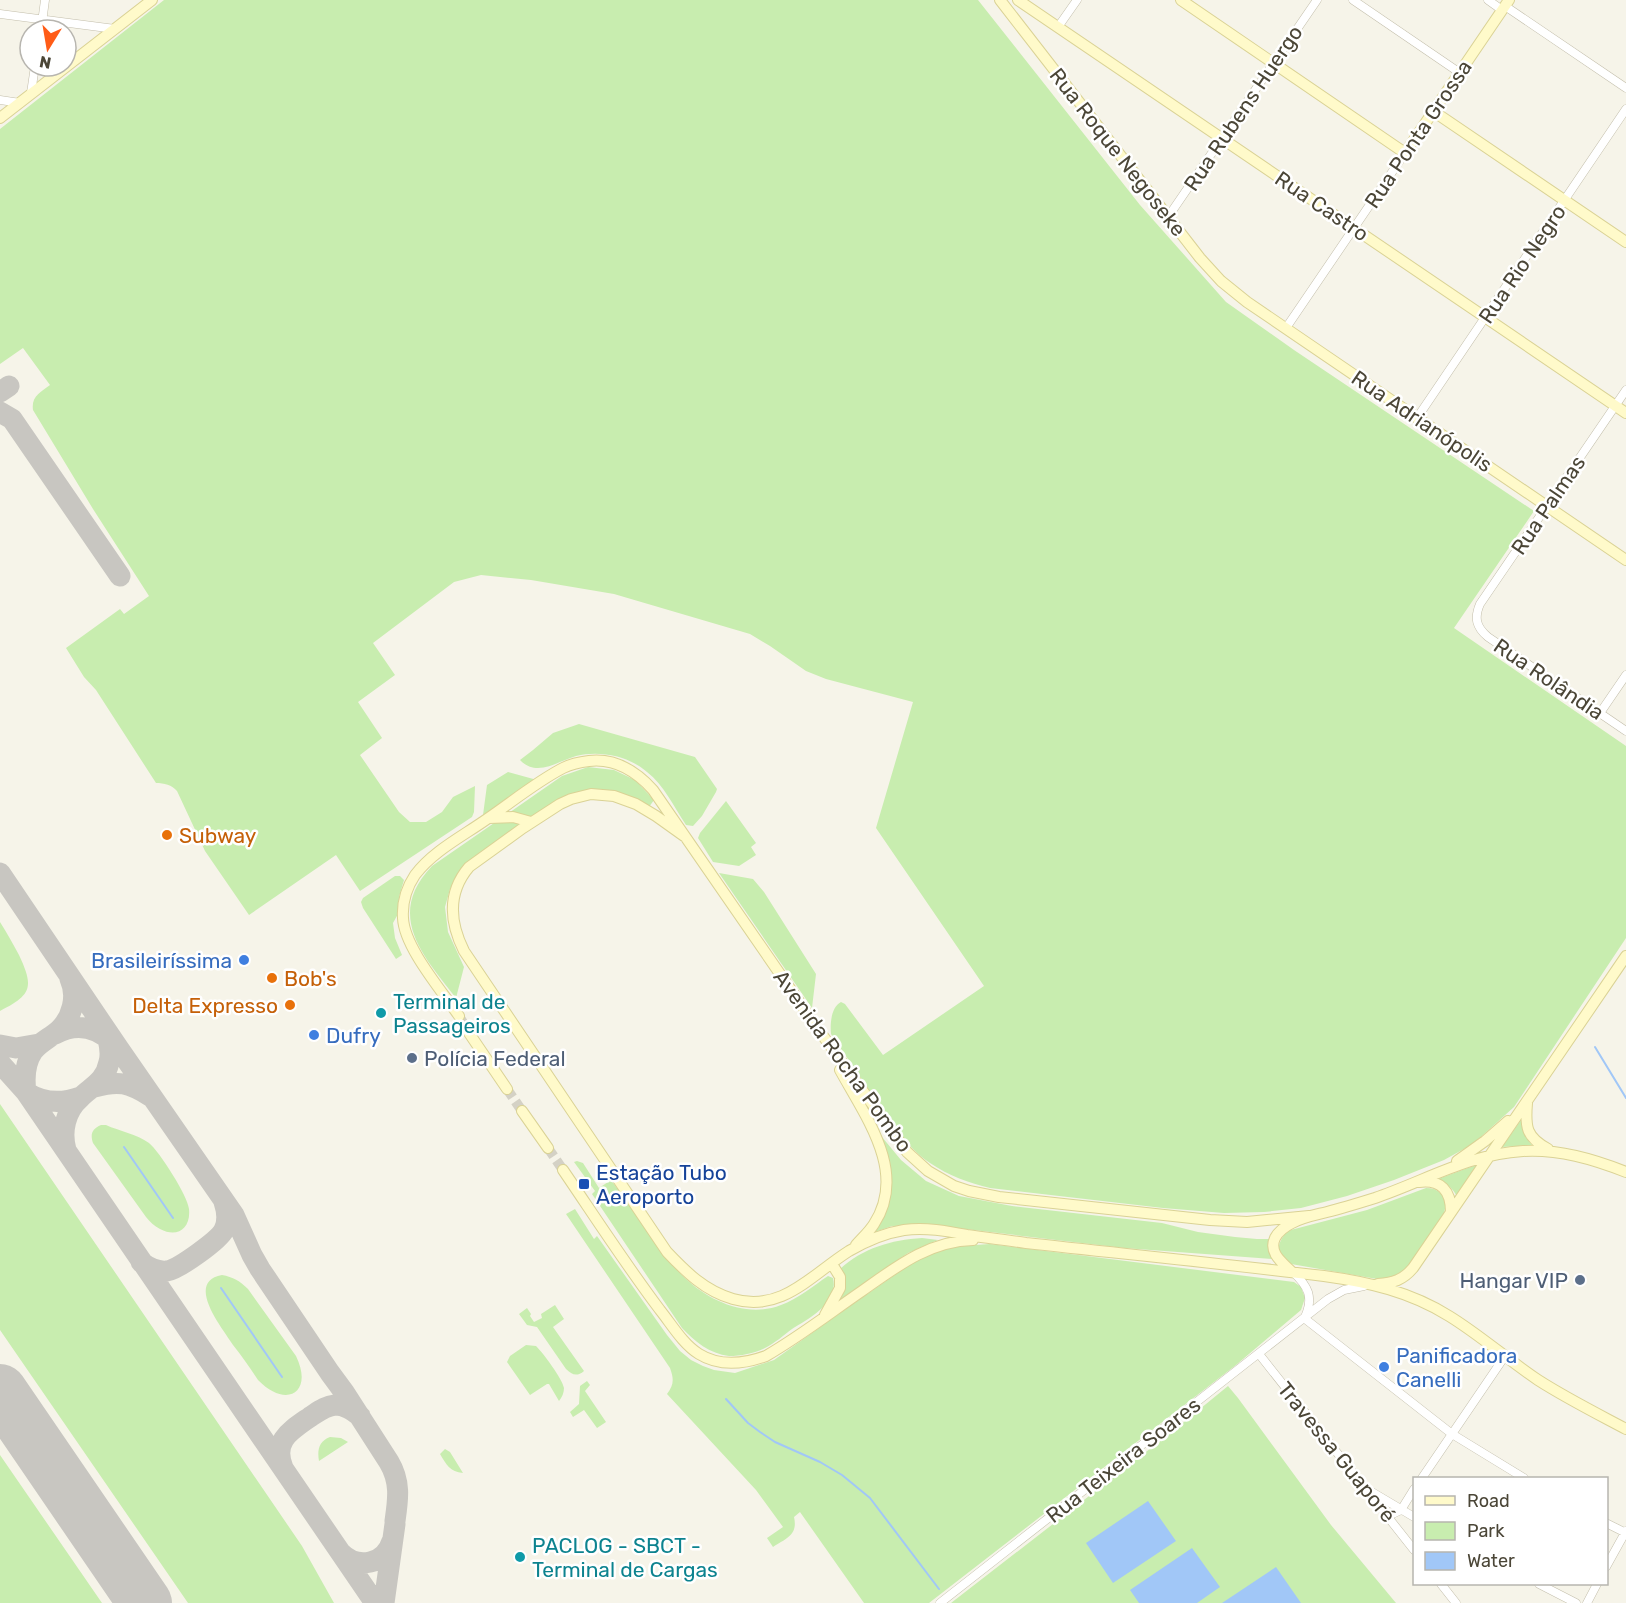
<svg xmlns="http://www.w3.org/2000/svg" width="1626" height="1603" viewBox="0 0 1626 1603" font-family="Rubik,sans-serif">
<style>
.green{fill:#c8edaf}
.water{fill:#a1c7f7}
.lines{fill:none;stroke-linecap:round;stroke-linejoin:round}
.stream{stroke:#a1c7f7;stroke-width:2}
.taxiway{stroke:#c8c6c1;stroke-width:21}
.runway{stroke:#c8c6c1;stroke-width:54}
.secondary-tunnel{stroke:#d4d1c5;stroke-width:10;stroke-dasharray:10 5;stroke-linecap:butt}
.street-casing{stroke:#c3beab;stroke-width:9}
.secondary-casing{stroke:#dad295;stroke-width:12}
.street{stroke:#fff;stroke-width:8}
.secondary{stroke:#fffaca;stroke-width:10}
.food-dot{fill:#e8710a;stroke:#fff;stroke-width:2}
.shop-dot{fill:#3f7fe0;stroke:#fff;stroke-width:2}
.culture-dot{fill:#0f9aa8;stroke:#fff;stroke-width:2}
.service-dot{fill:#5c6f8a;stroke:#fff;stroke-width:2}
.transit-dot{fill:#1a4fb4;stroke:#fff;stroke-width:2}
.labels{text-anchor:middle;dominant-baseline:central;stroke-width:5;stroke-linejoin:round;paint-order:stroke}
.street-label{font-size:21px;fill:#4b4637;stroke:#fff}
.food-label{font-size:21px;fill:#c56008;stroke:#fff;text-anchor:start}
.shop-label{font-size:21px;fill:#366cbe;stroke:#fff;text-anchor:start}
.culture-label{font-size:21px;fill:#0d838f;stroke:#fff;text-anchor:start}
.service-label{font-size:21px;fill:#4e5e75;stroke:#fff;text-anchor:start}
.transit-label{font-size:21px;fill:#164399;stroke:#fff;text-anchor:start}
</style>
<rect width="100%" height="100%" fill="#f6f4e9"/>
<path class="green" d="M164,0h814l162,205 86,97 68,48 240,161 -80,117 172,118v192l-112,169 -41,37 -29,16 -50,20 -47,16 -46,12 -37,4 -40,1 -61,-5 -173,-20c-21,-5 -41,-12 -60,-25 -25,-17 -41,-43 -57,-67 -14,-21 -28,-41 -42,-62 -1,-10 0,-27 10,-32l4,2 38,51 101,-69 -108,-158 37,-126 -87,-23 -20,-8 -36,-25 -20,-12 -136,-40 -83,-14 -50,-5 -27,7 -81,61 22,32 -37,27 24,36 -22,17 39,57 11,10h16l16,-10 11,-15 22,-11 -1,26 -2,5 -112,74 -24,-36 -87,60 -44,-64 -28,-60c-5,-6 -13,-8 -21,-8l-60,-93 -12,-13 -18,-29 54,-39 4,5 25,-18 -56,-87 -60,-99c-2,-14 8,-18 17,-25l-27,-37 -23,16v-235z
M579,724l116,33 22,32 -1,3 -14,24 -9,10 -7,-1c-12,-18 -22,-40 -39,-53 -18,-16 -47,-22 -71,-16 -18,5 -39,22 -56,4l13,-10 20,-17z
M588,767l26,3 21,10 19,20 -5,7 -69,-15 -122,82 -8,15 -5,18 3,25 16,35 -8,31c-33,-42 -71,-83 -24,-132l130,-90z
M508,772l29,8 -54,35 4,-30z
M726,801l30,42 -5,4 5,8 -17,11 -26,-4 -15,-24 2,-5z
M719,873l34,6 11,13 52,82 -4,34z
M395,876h5l4,4 -5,17 -1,17 -5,9 2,15 7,17 -6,4 -33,-51 -2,-6 2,-4z
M0,922c7,11 13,22 19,33 15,32 13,40 -19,56z
M0,1104l302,442 32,57h-146l-188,-273z
M1521,1120c1,11 4,17 11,25l-30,2z
M101,1125h5c13,6 31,9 43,18 10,8 39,53 40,66 2,20 -12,29 -29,20 -6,-3 -10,-7 -14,-12l-53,-74c-3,-9 -1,-14 8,-18z
M882,1137l19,23 25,21 33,15 53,10 150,17 36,9 37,5 22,2h15l1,20 -149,-11 -193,-23 -39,1 -17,6 9,-23 5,-44z
M577,1161l6,2 16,25 12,-8c14,19 29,39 43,59 10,13 19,28 31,39 25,24 63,40 96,27 17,-6 32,-19 47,-29l5,2c6,25 -23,40 -41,51 -8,6 -17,14 -27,19 -10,5 -24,8 -36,8 -19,-2 -35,-15 -47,-28l-90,-134 3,-3 -21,-29z
M1476,1165l3,1 -22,31c-4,-9 -10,-13 -19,-18z
M1426,1188c17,0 23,14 17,28l-41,60 -25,3 -86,-15c-16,-10 -15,-19 -4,-33l80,-21z
M575,1209l19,30 3,-3 70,99 13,16 11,9 12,6 11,4 21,3 39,-13 76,-54 75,-52 36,-8 29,-2 304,38 7,5 4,11 -4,12 -65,55 -307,238h-65l-64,-91 -6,5c4,18 -7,21 -21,30l-6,-9 16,-11 -27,-37 -89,-96c7,-9 7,-15 3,-26l-104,-154z
M922,1238l16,2 -30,13 -68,47c6,-13 8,-18 0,-31 23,-21 51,-29 82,-31z
M222,1275c11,2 18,6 26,14l48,67c18,37 -10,53 -38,24 -8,-12 -16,-24 -25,-35 -10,-16 -49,-63 -11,-70z
M555,1305l9,14 -11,8 31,44c-7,6 -12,4 -18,-2l-29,-42 -10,-2 -8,-11 8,-6 4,6 -1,2 4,6 8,-4 -1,-4z
M526,1345l10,1c7,7 26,32 28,42 0,5 -2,9 -5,13l-10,-17h-2l-17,11 -23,-33 3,-6z
M587,1381l3,4 -5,6 21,31 -9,6 -13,-18 -11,7 -3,-5 9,-8 1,-18z
M1228,1386l10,12 93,127 65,78h-445l222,-172z
M330,1437l11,1 7,4 -29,19c-2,-11 0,-20 11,-24z
M445,1449l5,3 13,21c-13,-1 -17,-9 -23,-19z
M0,1455l102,148h-102z"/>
<path class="water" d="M1148,1501l28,40 -63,42 -27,-40z
M1192,1548l28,39 -23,16h-58l-9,-13z
M1276,1567l25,36h-79z"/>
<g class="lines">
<path class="stream" d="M1595,1047l31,51
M124,1147l49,71
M221,1288l61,89
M726,1399l22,24 12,9 15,10 45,20 22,13 28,23 69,91"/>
<path class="taxiway" d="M0,392l9,-6
M0,412l12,7 108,157
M0,873l119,176 115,166 18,40 8,14 70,104 14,19 45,70c12,20 9,38 6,59
M55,1034c20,-11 40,-8 57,8
M0,1045l16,3 23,-4
M0,1063l26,29 349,511
M95,1087c24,-7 34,-4 55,9
M26,1092c-2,-14 -1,-29 7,-41 7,-9 17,-13 26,-21 13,-12 19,-34 11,-51
M26,1092c17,11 35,12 54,5
M66,1150c-5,-18 -1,-39 14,-52 12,-12 25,-16 29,-36 3,-10 0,-18 -2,-28
M141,1262c8,6 17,10 26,9 12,-2 52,-31 57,-41 5,-10 3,-19 0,-28
M283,1468c-11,-27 7,-37 27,-51 8,-5 15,-11 25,-12 10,0 17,5 25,11
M341,1553c17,17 44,11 51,-12
M384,1603l11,-79"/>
<path class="runway" d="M0,1391l145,212"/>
<path class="secondary-tunnel" d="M459,1016l10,17
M507,1089l15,22
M548,1148l15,22"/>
<g class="street-casing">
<path id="street" d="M1353,0l107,73
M1488,0l14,10
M1505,6l121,82
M0,14l115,15
M1058,27l19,-27
M41,30l4,-30
M31,93l4,-27
M0,100l20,3
M1168,217l149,-217
M1286,328l119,-175
M1626,390l-146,214c-6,14 -4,23 8,33l138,94
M1417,418l209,-309
M1600,713l26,-38
M1293,1272c15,14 21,25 12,45
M1304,1318l148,116 72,44
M1259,1354l155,196
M1422,1478l83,-122
M1372,1492l42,25
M1388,1516l13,-6 13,-21
M1606,1523l20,10
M1606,1567l20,-36
M1441,1584l15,19
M1539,1584l37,19
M940,1603l388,-304 16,-9 20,-4
M1587,1603l10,-19"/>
</g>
<g class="secondary-casing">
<path id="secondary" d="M1000,0l200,258 21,23 26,21 379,258
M1018,0l608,413
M1181,0l224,153 104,-153
M1433,111l193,131
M0,118l152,-118
M489,818l24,-1 18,5
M684,836l-28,-20 -20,-12 -22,-8 -23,-2 -20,5 -11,5 -37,24 -54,39c-22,26 -19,56 -5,84l203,301c19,20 38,39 66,47 49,14 78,-24 116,-48 17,-10 36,-18 55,-21 21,-3 43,1 63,5 20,3 39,5 59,8 99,11 199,21 298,33 44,6 87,16 125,40 31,19 59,44 89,64 28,18 58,33 88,49
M459,1016c-17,-25 -55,-69 -56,-98 -1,-15 4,-31 12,-43 18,-24 48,-39 72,-56 25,-17 49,-37 76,-51 8,-4 17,-6 26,-7 26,-3 47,10 64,29l165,239 89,123 21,19 26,15 15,5 30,6 211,23 37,2 62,-6
M469,1033l38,56
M840,1070c25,46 68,102 34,154 -5,8 -12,14 -18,21
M1527,1103c-2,24 -1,34 21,46
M522,1111l26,37
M1457,1161l28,-20 23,-20
M563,1170c32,47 63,95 97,140 12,15 23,34 39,44 21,13 45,10 67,2 33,-19 64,-43 96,-65 34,-24 67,-50 111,-51
M1419,1182c22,-3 32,9 32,30
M1292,1272c-9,-9 -24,-19 -17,-34 3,-6 11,-12 17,-15 11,-6 23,-8 35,-11 16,-4 32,-9 48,-14 50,-17 94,-44 148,-47 36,-2 70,8 103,21
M1378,1284c15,-1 25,-4 35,-16l213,-312
M825,1315l15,-27v-11l-8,-13"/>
</g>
<use href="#street" class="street"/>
<use href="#secondary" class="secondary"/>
</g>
<g class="food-dot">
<circle cx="167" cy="835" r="6"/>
<circle cx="272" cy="978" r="6"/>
<circle cx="290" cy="1005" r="6"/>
</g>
<g class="shop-dot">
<circle cx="244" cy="960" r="6"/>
<circle cx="314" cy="1035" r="6"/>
<circle cx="1384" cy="1367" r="6"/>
</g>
<g class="culture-dot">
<circle cx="381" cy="1013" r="6"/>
<circle cx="520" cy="1557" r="6"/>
</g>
<g class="service-dot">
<circle cx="412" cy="1058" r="6"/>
<circle cx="1580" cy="1280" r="6"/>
</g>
<rect class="transit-dot" x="578" y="1178" width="12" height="12" rx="3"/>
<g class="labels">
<g class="street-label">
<text transform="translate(1243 108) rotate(-56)">Rua Rubens Huergo</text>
<text transform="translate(1418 134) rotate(-56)">Rua Ponta Grossa</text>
<text transform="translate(1118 152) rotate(52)">Rua Roque Negoseke</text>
<text transform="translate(1322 206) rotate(34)">Rua Castro</text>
<text transform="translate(1522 264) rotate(-56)">Rua Rio Negro</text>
<text transform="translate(1422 421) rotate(34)">Rua Adrianópolis</text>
<text transform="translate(1548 505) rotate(-56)">Rua Palmas</text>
<text transform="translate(1549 679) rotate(34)">Rua Rolândia</text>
<text transform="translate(843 1061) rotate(54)">Avenida Rocha Pombo</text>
<text transform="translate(1337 1452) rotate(51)">Travessa Guaporé</text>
<text transform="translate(1123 1460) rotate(-38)">Rua Teixeira Soares</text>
</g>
<g class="food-label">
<text x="179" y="835">Subway</text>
<text x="284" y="978">Bob's</text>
<text x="278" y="1005" text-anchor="end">Delta Expresso</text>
</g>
<g class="shop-label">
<text x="232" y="960" text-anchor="end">Brasileiríssima</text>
<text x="326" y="1035">Dufry</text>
<text x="1396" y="1355">Panificadora<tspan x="1396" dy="24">Canelli</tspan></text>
</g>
<g class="culture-label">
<text x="393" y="1001">Terminal de<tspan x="393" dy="24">Passageiros</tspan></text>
<text x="532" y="1545">PACLOG - SBCT -<tspan x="532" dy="24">Terminal de Cargas</tspan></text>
</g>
<g class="service-label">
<text x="424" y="1058">Polícia Federal</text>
<text x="1568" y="1280" text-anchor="end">Hangar VIP</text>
</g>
<g class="transit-label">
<text x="596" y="1172">Estação Tubo<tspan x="596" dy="24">Aeroporto</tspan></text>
</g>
</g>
<rect x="1413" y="1477" width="195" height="108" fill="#ffffff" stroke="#b7b5af" stroke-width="1.5"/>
<rect x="1425" y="1496" width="30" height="9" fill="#fffaca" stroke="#b7b5af" stroke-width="1.5"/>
<text x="1467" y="1507" font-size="18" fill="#4b4637">Road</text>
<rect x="1425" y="1522" width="30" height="18" fill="#c8edaf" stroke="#b7b5af" stroke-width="1.5"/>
<text x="1467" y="1537" font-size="18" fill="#4b4637">Park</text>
<rect x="1425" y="1552" width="30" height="18" fill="#a1c7f7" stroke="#b7b5af" stroke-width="1.5"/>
<text x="1467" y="1567" font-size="18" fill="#4b4637">Water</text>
<g transform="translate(48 48) rotate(191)"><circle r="28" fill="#ffffff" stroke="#b7b5af" stroke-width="1.5"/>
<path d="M0-4.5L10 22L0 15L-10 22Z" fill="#ff5c17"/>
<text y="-9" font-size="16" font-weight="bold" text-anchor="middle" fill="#4b4637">N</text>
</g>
</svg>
